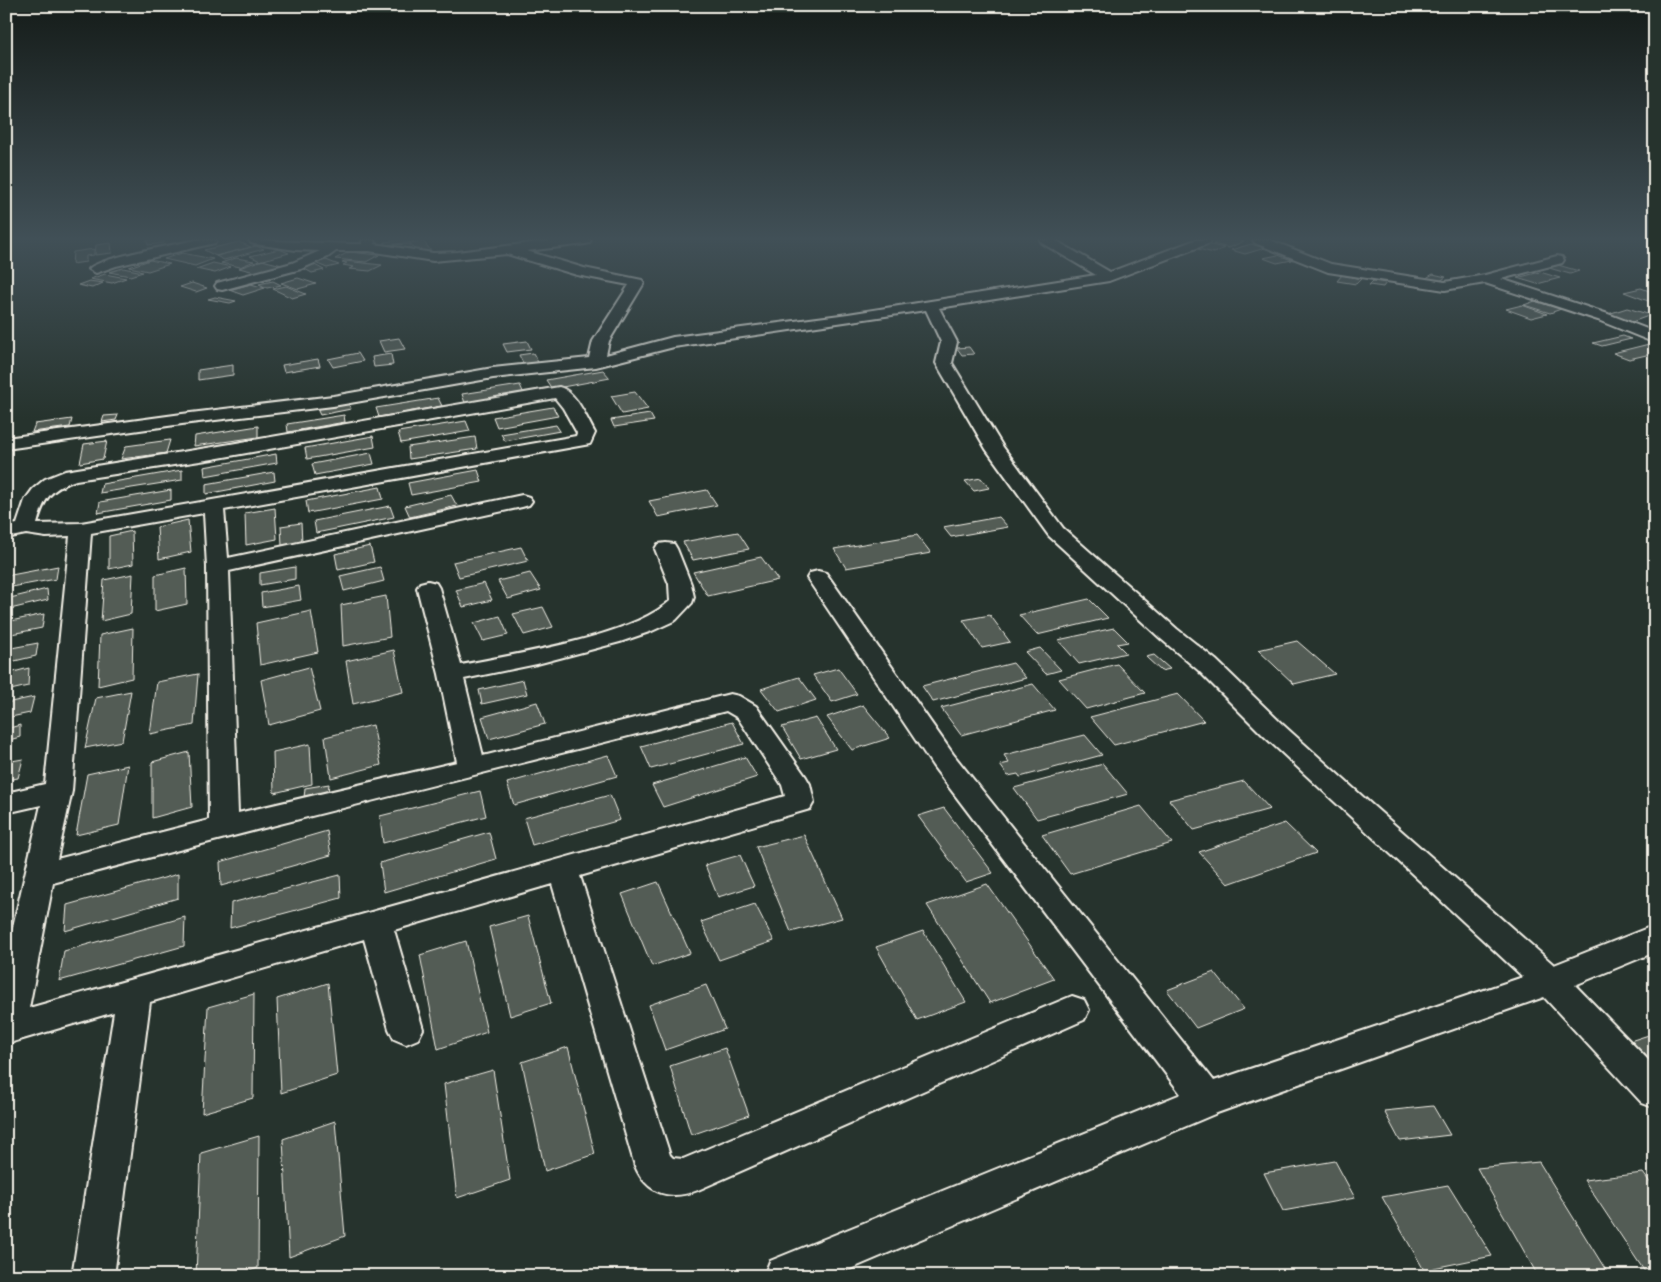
<svg xmlns="http://www.w3.org/2000/svg" width="1661" height="1282" viewBox="0 0 1661 1282" font-family="'Patrick Hand',sans-serif">
<style>
.building{fill:#525c55;stroke:#f4f1e8}
.lines{fill:none;stroke-linecap:round;stroke-linejoin:round}
.street-casing{stroke:#f4f1e8;stroke-width:4}
.street{fill:#26332d;fill-rule:evenodd}
</style>
<rect width="100%" height="100%" fill="#26332d"/>
<filter id="ink" filterUnits="userSpaceOnUse"><feTurbulence type="fractalNoise" baseFrequency=".02" numOctaves="2"/><feDisplacementMap in="SourceGraphic" scale="10" xChannelSelector="R" yChannelSelector="G"/><feConvolveMatrix kernelMatrix="1 2 1 2 8 2 1 2 1" color-interpolation-filters="sRGB"/></filter>
<g filter="url(#ink)">
<path class="building" d="M147,240h17v3l-16,2z
M399,240h15v2l-29,3 -1,-3z
M1224,240h15l5,1 -15,7 -16,-4z
M423,241l9,11 -13,2 -9,-11z
M239,242l12,5 -35,9 -12,-6z
M111,243l1,10 -17,2 1,-10z
M410,244l1,4 -19,2 -1,-5z
M1207,244l17,4 -10,5 -16,-4z
M1251,244l14,4 -20,6 -14,-4z
M256,246l8,3 -40,11 -8,-4z
M94,249v6l-8,1v6l-14,2 1,-12z
M279,249l10,4 -29,8 -10,-5z
M349,252l30,3 -13,7 -31,-3z
M182,253l31,6 -18,7 -31,-7z
M1278,255l14,5 -15,3 -14,-5z
M236,258l18,3 -14,6 -19,-4z
M150,260l20,4 -22,7 -19,-4z
M262,260l24,6 -23,8 -24,-6z
M326,260l13,5 -12,3 -12,-5z
M345,261l37,4 -12,6 -21,-2 5,-2 -11,-2 4,-2 -5,-1z
M213,263l18,4 -16,6 -19,-4z
M313,264l11,6 -12,3 -11,-6z
M1558,265l21,6 -9,3 -21,-6z
M123,268l20,4 -13,4 -21,-4z
M1540,272l20,6 -23,6 -20,-6z
M105,274l21,4 -14,5 -22,-4z
M1433,274l13,3 -9,6 -14,-3z
M1342,275l19,4 -5,5 -19,-3z
M298,278l18,6 -18,5 -17,-6z
M89,281l14,2 -11,5 -14,-3z
M273,281l8,4 -14,3 -8,-4z
M1373,281l13,2 -3,4 -14,-2z
M192,283l15,5 -11,4 -16,-5z
M251,284l14,4 -22,7 -14,-5z
M286,286l20,8 -14,4 -19,-9z
M1641,288l14,5v8l-4,1 -27,-10z
M215,297l21,4 -6,2 -22,-4z
M1535,301l26,8 -11,4 -26,-8z
M1522,305l25,9 -16,4 -25,-9z
M1627,308l24,7 -19,7 -24,-8z
M1623,336l8,3 -29,7 -9,-3z
M399,338l6,11 -21,3 -5,-11z
M527,341l4,8 -24,3 -4,-8z
M1649,344l6,3v6l-26,6 -16,-6z
M969,347l5,7 -12,1 -5,-7z
M358,353l5,8 -30,6 -5,-8z
M533,353l6,11 -14,3 -6,-12z
M391,354l2,11 -19,2 -2,-10z
M318,359l2,7 -36,6 -2,-7z
M233,365v10l-35,5v-10z
M603,370l7,8 -58,11 -6,-9z
M520,385l4,9 -59,9 -3,-9z
M635,392l13,17 -26,5 -11,-18z
M438,398l4,8 -63,11 -3,-9z
M348,403l3,6 -31,6 -3,-6z
M553,407l5,9 -61,11 -4,-10z
M650,414l4,7 -40,6 -3,-7z
M118,415l-2,5 -14,2 2,-6z
M344,415l1,7 -57,10 -1,-8z
M72,419l-2,8 -38,5 3,-8z
M466,421l4,10 -69,12 -3,-11z
M556,425l4,6 -55,10 -4,-7z
M258,426v11l-64,9 1,-10z
M373,436l2,11 -68,12 -2,-11z
M475,437l2,12 -68,10 -1,-12z
M170,440l-4,13 -45,6 5,-13z
M107,441l-4,18 -23,4 4,-19z
M371,453l3,11 -59,11 -3,-11z
M276,454l1,9 -72,13 -1,-9z
M182,470v10l-82,13 2,-9z
M478,470l4,12 -71,13 -3,-12z
M274,472l1,9 -69,13v-10z
M981,478l8,10 -15,3 -9,-10z
M380,487l3,12 -75,14 -2,-12z
M171,490v10l-73,13 2,-11z
M707,490l10,15 -59,12 -9,-16z
M451,495l6,11 -47,11 -5,-11z
M390,506l4,11 -78,16 -2,-12z
M275,508l2,31 -31,6 -1,-32z
M999,517l9,10 -57,10 -8,-10z
M188,520l3,32 -32,7 -2,-32z
M301,523l1,19 -20,4 -1,-20z
M132,531l1,33 -24,5v-33z
M738,532l11,17 -56,11 -10,-18z
M917,535l14,18 -85,15 -12,-19z
M370,546l4,16 -36,8 -3,-16z
M521,547l7,14 -69,16 -6,-15z
M761,557l17,23 -70,16 -15,-24z
M58,566l-2,13 -50,9v-12z
M295,567v12l-35,6v-12z
M380,567l4,14 -40,10 -4,-15z
M186,568l1,36 -32,7v-36z
M530,573l11,17 -33,9 -10,-18z
M133,574l-2,40 -30,7 3,-41z
M484,583l8,17 -29,7 -7,-17z
M299,586l2,14 -39,7 -1,-14z
M47,589l1,11 -42,10v-11z
M386,596l4,41 -47,9 -2,-41z
M1089,599l19,19 -71,17 -18,-20z
M543,607l10,20 -29,8 -11,-21z
M311,611l7,41 -58,13 -4,-42z
M44,614l-2,14 -36,7v-13z
M990,615l20,27 -28,6 -19,-28z
M500,616l8,19 -25,6 -9,-18z
M133,628l-1,50 -34,8 2,-51z
M1114,628l14,14 -11,2 9,9 -47,11 -21,-24z
M1297,641l38,33 -41,10 -36,-34z
M38,643l-2,13 -30,7v-14z
M1040,648l21,22 -15,4 -21,-22z
M394,650l9,42 -50,12 -7,-43z
M1154,655l16,14 -9,2 -15,-14z
M1013,663l13,15 -93,24 -11,-16z
M1117,664l28,29 -59,16 -27,-30z
M309,667l11,44 -51,14 -8,-45z
M29,668l-1,18 -22,5v-17z
M838,668l19,26 -25,8 -19,-27z
M198,674l-4,51 -44,9 7,-52z
M799,677l17,23 -37,12 -18,-23z
M523,680l4,14 -45,10 -3,-14z
M1033,684l22,26 -94,25 -20,-27z
M131,691l-9,50 -37,7 11,-50z
M1178,694l26,27 -90,24 -24,-28z
M34,697l-4,16 -24,5v-15z
M537,702l8,22 -56,15 -7,-22z
M863,705l27,33 -38,12 -25,-33z
M816,718l20,31 -35,10 -19,-32z
M732,722l12,22 -93,25 -10,-23z
M20,725v12l-14,4v-12z
M373,725l8,40 -50,13 -6,-41z
M1085,735l17,20 -82,22 -2,-3 -10,2 -8,-11 9,-2 -5,-8z
M310,744l2,40 -38,9 -1,-41z
M189,752l3,55 -40,11v-56z
M608,755l9,21 -103,29 -7,-22z
M745,757l12,20 -94,30 -11,-22z
M23,759l-5,19 -12,2v-18z
M1103,764l25,30 -91,25 -23,-31z
M128,765l-9,60 -43,10 11,-61z
M1244,781l26,28 -76,21 -25,-30z
M329,784l-1,9 -24,5 1,-10z
M480,791l6,25 -103,27 -3,-27z
M610,795l10,25 -88,25 -8,-27z
M1141,806l31,37 -102,31 -28,-39z
M944,808l49,65 -27,9 -48,-66z
M1285,823l31,30 -88,31 -29,-32z
M327,831l4,24 -110,31 -1,-24z
M489,832l7,27 -112,33 -4,-29z
M804,835l38,83 -51,14 -35,-85z
M740,855l14,31 -36,11 -13,-32z
M178,874v24l-113,33 2,-26z
M340,875l1,23 -111,30 1,-25z
M658,882l32,71 -38,13 -30,-72z
M987,884l67,95 -64,24 -63,-98z
M755,904l19,37 -55,19 -18,-38z
M528,916l23,87 -41,13 -21,-89z
M185,917l-1,29 -125,35 5,-30z
M923,931l43,71 -49,18 -41,-73z
M466,941l21,91 -49,17 -18,-94z
M1214,972l30,37 -48,19 -29,-38z
M328,983l9,92 -56,18 -4,-94z
M706,985l19,44 -60,21 -16,-45z
M254,994l-1,104 -51,15 6,-106z
M1655,1033v33l-25,-25z
M568,1047l27,107 -50,17 -23,-109z
M725,1048l24,67 -58,20 -21,-69z
M493,1070l17,110 -53,18 -13,-114z
M1433,1106l17,29 -50,6 -16,-30z
M335,1121l10,115 -56,21 -6,-118z
M259,1136l-1,132 -22,8h-40l5,-123z
M1335,1161l20,37 -72,13 -19,-38z
M1539,1162l68,110 -34,4h-35l-61,-108z
M1643,1173l12,16v85l-8,1 -63,-95z
M1448,1185l44,71 -68,14 -42,-73z"/>
<g class="lines">
<g class="street-casing">
<path id="street" d="M196,240h21l-2,3 -99,23 -20,7 -7,-4c9,-11 88,-25 107,-29z
M249,240l103,4h10v-4h12l1,4 58,9 24,-1 99,-12h35l-2,3 -4,1 -58,7 57,17 58,12 2,3 -35,58 -3,14 67,-18 175,-23 248,-39 -54,-32 -2,-3h15l55,32 85,-32h17l-2,3 -101,38 -170,27 18,34 -5,21 51,84 60,81 114,101 39,31 66,64 90,81 182,160 101,-40v27l-80,33 80,82v41l-13,-5 -98,-106 -327,116 -383,163h-70l6,-15 411,-167 -248,-328 -126,-188 3,-5 8,-2 8,2 127,181 261,327 309,-104 -259,-241 -66,-66 -37,-31 -112,-103 -63,-87 -50,-86 5,-21 -15,-32 -252,37 -78,20 -103,11 -160,28 -151,18 -176,25v-11l176,-24 151,-18 160,-28 96,-10 4,-17 36,-56 -52,-10 -70,-21 -74,7 -64,-10h-33l-8,6 -27,12 -79,21 -5,-1 -2,-3 2,-3 75,-20 28,-12 -24,-1 -41,-6 -4,-1z
M1253,240h17l61,24 114,18 40,-7 72,-19 5,1 2,3 -2,3 -61,16 107,35 47,18v11l-57,-23 -113,-37 -40,7 -117,-18 -73,-29z
M559,387c17,4 28,32 36,46l-5,11 -366,66 4,48 294,-63 7,2 3,4 -3,4 -7,2 -293,64 9,242 219,-51 -18,-88 -22,-86 3,-5 8,-2 8,2 3,5 22,77c54,-11 170,-28 209,-64l-1,-17 -14,-35 3,-5 8,-1 8,1 3,5 14,35 3,13 -2,6 -16,17 -24,11 -32,11 -83,22 -73,15 19,77 247,-62 9,2 17,10 50,71 4,7 4,18 -4,7 -230,67 90,279 3,3 10,1 389,-163 12,4 5,10 -5,10 -386,170c-28,11 -51,4 -63,-24l-83,-282 -158,46 29,99 -5,10 -12,5 -12,-5 -5,-10 -25,-90 -214,63 -36,274h-42l42,-264 -108,32v-87l35,-152 -35,8v-20l39,-9 25,-248 -24,1 -20,-3 -20,4v-12l11,-2 8,-24 8,-11 12,-10 20,-8 148,-24zM555,398l8,10 14,25 -1,3 -495,87 -44,1c7,-26 13,-35 39,-44l137,-21zM204,513l3,54 2,253 -152,39 15,-68 19,-258zM726,711l12,7 44,67 3,11 -756,212 24,-125c224,-60 449,-114 673,-172z"/>
</g>
<use href="#street" class="street"/>
</g>
</g>
<linearGradient id="sky" x2="0" y2="1"><stop stop-color="#151c19"/><stop offset="0.57" stop-color="#415057"/><stop offset="1" stop-color="#415057" stop-opacity="0"/></linearGradient>
<rect width="1661" height="419" fill="url(#sky)"/>
<rect width="1661" height="1282" fill="none" stroke="#26332d" stroke-width="25"/>
<rect x="12" y="12" width="1636" height="1257" fill="none" stroke="#f4f1e8" stroke-width="2" filter="url(#ink)"/>
</svg>
